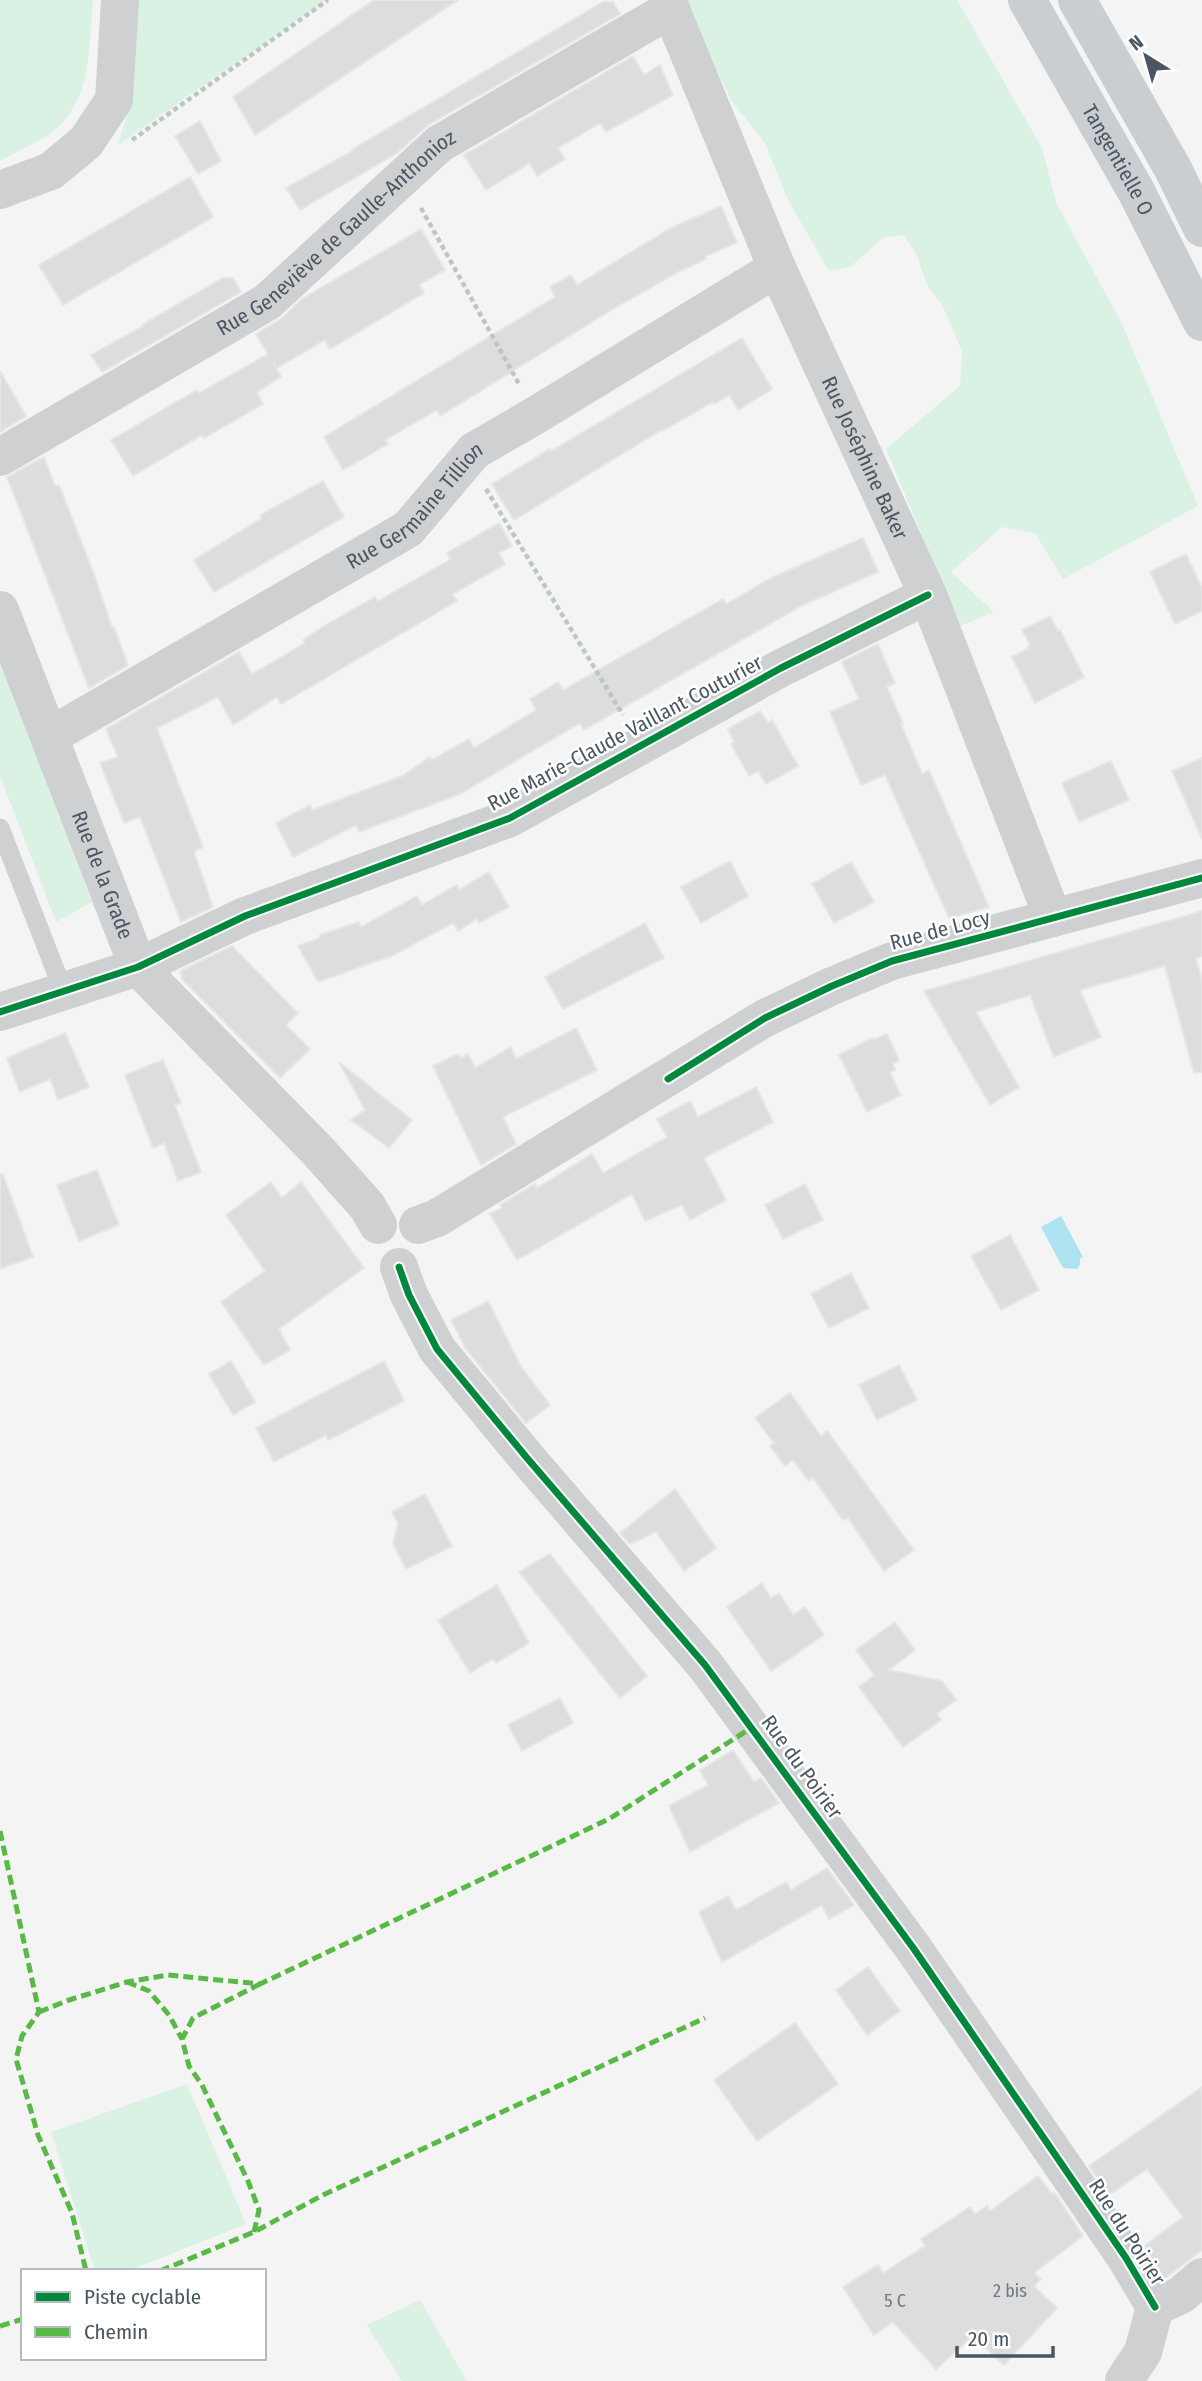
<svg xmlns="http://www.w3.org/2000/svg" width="1202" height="2381" viewBox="0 0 1202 2381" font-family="'Fira Sans Condensed',sans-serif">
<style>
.green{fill:#d9f2e3}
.water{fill:#aee2f0}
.building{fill:#ddddde;stroke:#e5e6e7;stroke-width:2}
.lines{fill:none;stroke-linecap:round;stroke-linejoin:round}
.path{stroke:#bcc7c4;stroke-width:4.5;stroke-dasharray:5 3.5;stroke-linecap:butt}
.lane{stroke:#ced0d2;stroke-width:19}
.street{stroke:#ced0d2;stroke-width:38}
.primary{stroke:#caced1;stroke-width:38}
.quiet{stroke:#58b947;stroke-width:5;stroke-dasharray:10 5;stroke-linecap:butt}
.cycleway-casing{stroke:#fff;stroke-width:11}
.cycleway{stroke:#00873e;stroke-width:7}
.labels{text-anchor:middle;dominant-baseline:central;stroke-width:5;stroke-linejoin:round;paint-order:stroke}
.number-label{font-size:18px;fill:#707881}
.street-label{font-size:21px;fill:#4a5661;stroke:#fff}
</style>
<rect width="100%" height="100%" fill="#f4f4f4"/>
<path class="green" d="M0,0h93c-4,43 -1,97 -36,128 -13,12 -41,24 -57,33z
M138,0h188l-208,145 16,-55z
M682,0h275l85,148 14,54 67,124 75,180 -135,73 -28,-46 -33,-6 -51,45 43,40 -34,14 -74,-177 74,-63 2,-34 -19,-46 -16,-21 -11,-32 -13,-18 -20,3 -33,29 -21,4 -41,-71 -23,-57 -34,-43z
M0,660l92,242 -36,20 -56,-146z
M187,2084l59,140 -118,47h-33l-44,-139z
M420,2300l47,81h-65l-35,-56z"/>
<path class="water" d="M1061,1216l22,41 -3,2v6l-3,4 -14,-1 -22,-41z"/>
<path class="building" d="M374,0h84l-203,135 -22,-38z
M603,2h10l7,12 -192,111 -31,28 -97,57 -14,-22 68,-38 -1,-1z
M633,56l11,19 16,-10 13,30 -67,37 -6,-9 -42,25 7,11 -28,17 -7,-13 -44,27 -22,-35z
M200,121l21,40 -23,13 -23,-38z
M190,177l23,40 -150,88 -24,-40z
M721,206l16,37 -32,13 1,3 -26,12 -67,38 -173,107 -3,-6 -52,30 3,4 -45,26 -19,-33 231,-140 -5,-10 21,-12 6,10 94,-57z
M421,229l24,41 -26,15 5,8 -94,56 -5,-9 -48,28 -4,-6 8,15 -24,15 6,12 -59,34 -2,-3 -69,41 -22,-36 86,-50 2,3 69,-39 -12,-20 26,-16 20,-19z
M223,278h10l8,14 -139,80 -11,-17 52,-29 -1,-1z
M742,338l30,51 -34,21 -9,-15 -15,9 -1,-2 -49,28 -1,-1 -149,91 -22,-36 58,-35 1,2z
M0,371l26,45 -26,16z
M44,457l11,29 4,-1 35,89 18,53h2l14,38 -39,23 -82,-211z
M323,481l21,36 -130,75 -20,-32 68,-42 -2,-3z
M499,523l13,23 -13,7 6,11 -52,30 4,7 -176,103 -4,-7 -44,28 -15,-28 -61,31 46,119 -9,5 19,55 -32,15 -41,-105 -16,6 -24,-60 18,-6 -12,-28 133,-77 13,22 53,-31 -2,-3 21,-14 51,-29 3,4 73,-42 -4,-6z
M863,538l15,34 -75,33 -219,125 -4,-7 -120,71 -101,38 -3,-7 -63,32 -17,-34 34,-18 2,5 90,-34 28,-19 2,3 37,-21 5,9 62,-38 -6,-11 28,-17 5,8 160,-91 3,5 45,-26z
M1186,554l16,34v23l-27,13 -25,-52z
M1050,616l8,15 2,-1 24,47 -49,26 -23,-46 17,-9 -1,-2 2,-1 -8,-15z
M878,644l17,39 -8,4 16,37h-2l21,50 7,-4 60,137 -40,11 -64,-143 -24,10 -31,-73 29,-13 -17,-37z
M760,711l8,12 4,-3 26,46 -32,18 -8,-13 -9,5 -18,-32 3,-2 -6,-13z
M1202,758v81l-30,-68z
M1111,761l18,39 -50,22 -17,-39z
M730,861l18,35 -47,27 -20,-36z
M851,862l23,40 -40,21 -22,-39z
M489,872l20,35 -30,16 -2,-4 -19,12 -5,-8 -65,35v-1l-70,25 -20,-36 22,-8v-3l39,-13 2,5 56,-31 5,9 35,-20 2,5z
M1202,911v45l-6,2 6,22v92l-8,1 -29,-107 -85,24 21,47 -47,20 -24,-62 -54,17 43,75 -29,18 -66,-114z
M645,923l19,35 -101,51 -18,-32z
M232,946l66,67 -12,12 24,24 -30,29 -97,-98 -3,-9z
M576,1028l21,42 -94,47 13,27 -35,21 -48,-99 25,-12 3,4 7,-4 7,14 36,-21 5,12z
M65,1033l24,54 -31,13 -8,-21 -30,13 -13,-34z
M887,1034l12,26 -6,4 2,6 -5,3 11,22 -34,17 -28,-57 33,-17 1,2z
M163,1060l18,43 -6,2 26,67 -23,9 -14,-38 -11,5 -28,-73z
M339,1062l73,58 -23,28 -38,-28 14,-10z
M756,1087l17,35 -69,36 22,42 -36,20 -8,-15 -37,16 -13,-27 -115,66 -27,-46 12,-6 -2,-3 35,-21 2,4 55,-34 11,19 64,-36 -10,-18 33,-18 8,16z
M97,1170l22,55 -40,16 -22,-56z
M3,1174l30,83 -33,12v-94z
M271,1182l11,16 19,-16 63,86 -85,61 11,21 -26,15 -43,-63 44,-31 -39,-56z
M805,1184l18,36 -40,19 -18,-34z
M1010,1235l29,55 -38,20 -30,-54z
M851,1273l18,35 -40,20 -18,-34z
M488,1301l32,64 30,40 -24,18 -60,-74 -15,-29z
M231,1361l24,41 -22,13 -24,-41z
M384,1361l20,40 -76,39 -2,-5 -52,27 -18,-34z
M899,1365l18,35 -40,20 -18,-35z
M790,1393l31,43 6,-5 87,119 -30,21 -36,-53 -5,2 -30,-42 -4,3 -16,-21 -8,6 -15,-20 4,-3 -19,-25z
M675,1489l41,59 -32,23 -28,-39 -26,12 -10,-11z
M425,1494l27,52 -46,23 -13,-25 5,-21 -6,-11z
M550,1554l97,122 -27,22 -101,-126z
M762,1583l9,15 8,-5 14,22 12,-8 19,28 -53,36 -44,-64z
M497,1585l32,58 -33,20 -3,-4 -23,14 -32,-53z
M895,1622l20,28 -26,20 53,11 14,19 -19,14 4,6 -38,27 -44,-60 15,-12 -18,-25z
M560,1698l13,25 -51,28 -14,-26z
M733,1750l21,32 7,-4 18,25 -89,49 -21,-46 39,-21 -8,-15z
M827,1868l27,37 -25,14 -7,-14 -100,57 -23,-50 29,-16 8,14 50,-28 5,8z
M868,1967l32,44 -33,24 -31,-45z
M795,2023l43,61 -81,57 -43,-61z
M1202,2087v163l-38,29 -20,-33 39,-29 -36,-48 -38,26 -20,-29z
M1038,2176l14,18 2,-2 29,44 -49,37 7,6 -7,7 23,22 -53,57 -31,-29 -37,33 -43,-47 -19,13 -31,-48 35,-22 5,8 42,-27 -4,-7 49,-32 5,7 12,-8 3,5z"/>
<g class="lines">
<path class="path" d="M132,140l196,-140
M421,208l98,176
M486,489l137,226"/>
<path class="lane" d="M0,828l63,162"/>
<g class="street">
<path id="s1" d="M667,0l110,268 151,327 125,323"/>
<path d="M0,190l51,-19 35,-29 28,-42 6,-100"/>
<path id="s2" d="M0,457l267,-155 172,-158 232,-135"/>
<path id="s3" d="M0,610l138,357 180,184 49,55 11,19"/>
<path id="s4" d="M50,736l358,-207 66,-78 62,-36 241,-147"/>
<path d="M0,1012l138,-45 107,-51 265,-98 271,-150 147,-73"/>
<path d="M418,1225l19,-7 328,-200 67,-32 60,-25 310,-83"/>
<path d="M399,1267l10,28 28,54 90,109 178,207 209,284 212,309 29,49"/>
<path d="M1155,2307l26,-12 21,-18"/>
<path d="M1124,2381l19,-29 12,-45"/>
</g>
<g class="primary">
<path id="s5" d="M1027,0l109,191 66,131"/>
<path d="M1077,0l96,169 29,59"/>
</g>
<path class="quiet" d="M0,1831l39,181 -17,24 -6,23 22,76 34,78 14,58
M127,1982l22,9 20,24 13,24
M39,2012l30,-12 58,-18 41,-7 92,9 349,-165 142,-91
M254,2232l5,-22 -11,-29 -46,-96 -13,-19 -7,-27 11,-21 67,-34
M160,2271l94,-39 69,-37 382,-177
M0,2326l23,-7"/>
<g class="cycleway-casing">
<path id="cycleway" d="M0,1012l138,-45 107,-51 265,-98 271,-150 147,-73
M668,1079l97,-61 67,-32 60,-25 310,-83
M399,1267l10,28 28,54 90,109 178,207 209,284 212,309 29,49"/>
</g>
<use href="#cycleway" class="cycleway"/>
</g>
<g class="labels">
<g class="number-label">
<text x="1010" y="2291">2 bis</text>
<text x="895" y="2301">5 C</text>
</g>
<g class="street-label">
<text stroke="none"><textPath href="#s5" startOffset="184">Tangentielle O</textPath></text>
<text stroke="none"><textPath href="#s2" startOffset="406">Rue Geneviève de Gaulle-Anthonioz</textPath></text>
<text stroke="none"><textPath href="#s1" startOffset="499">Rue Joséphine Baker</textPath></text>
<text stroke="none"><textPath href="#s4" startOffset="434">Rue Germaine Tillion</textPath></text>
<text transform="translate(625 733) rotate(-28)">Rue Marie-Claude Vaillant Couturier</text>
<text stroke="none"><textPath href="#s3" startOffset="284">Rue de la Grade</textPath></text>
<text transform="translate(940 930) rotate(-15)">Rue de Locy</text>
<text transform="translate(802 1767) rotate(54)">Rue du Poirier</text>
<text transform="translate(1127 2232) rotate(57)">Rue du Poirier</text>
</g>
</g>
<rect x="21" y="2269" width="245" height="91" fill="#ffffff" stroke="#b7bbc0" stroke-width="2"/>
<rect x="35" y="2292" width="35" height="10" fill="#00873e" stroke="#b7bbc0" stroke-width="2"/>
<text x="84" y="2304" font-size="21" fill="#4a5661">Piste cyclable</text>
<rect x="35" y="2327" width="35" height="10" fill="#58b947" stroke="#b7bbc0" stroke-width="2"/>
<text x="84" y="2339" font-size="21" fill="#4a5661">Chemin</text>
<g transform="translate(1146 56) rotate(323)" stroke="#ffffff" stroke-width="5" paint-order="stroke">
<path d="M0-5L12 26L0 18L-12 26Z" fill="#4a5661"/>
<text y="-10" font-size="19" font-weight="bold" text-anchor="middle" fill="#4a5661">N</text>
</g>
<path d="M957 2346v10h96v-10" fill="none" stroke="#4a5661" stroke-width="3.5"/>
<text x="968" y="2346" font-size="21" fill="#4a5661" stroke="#ffffff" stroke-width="5" paint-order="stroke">20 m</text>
</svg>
